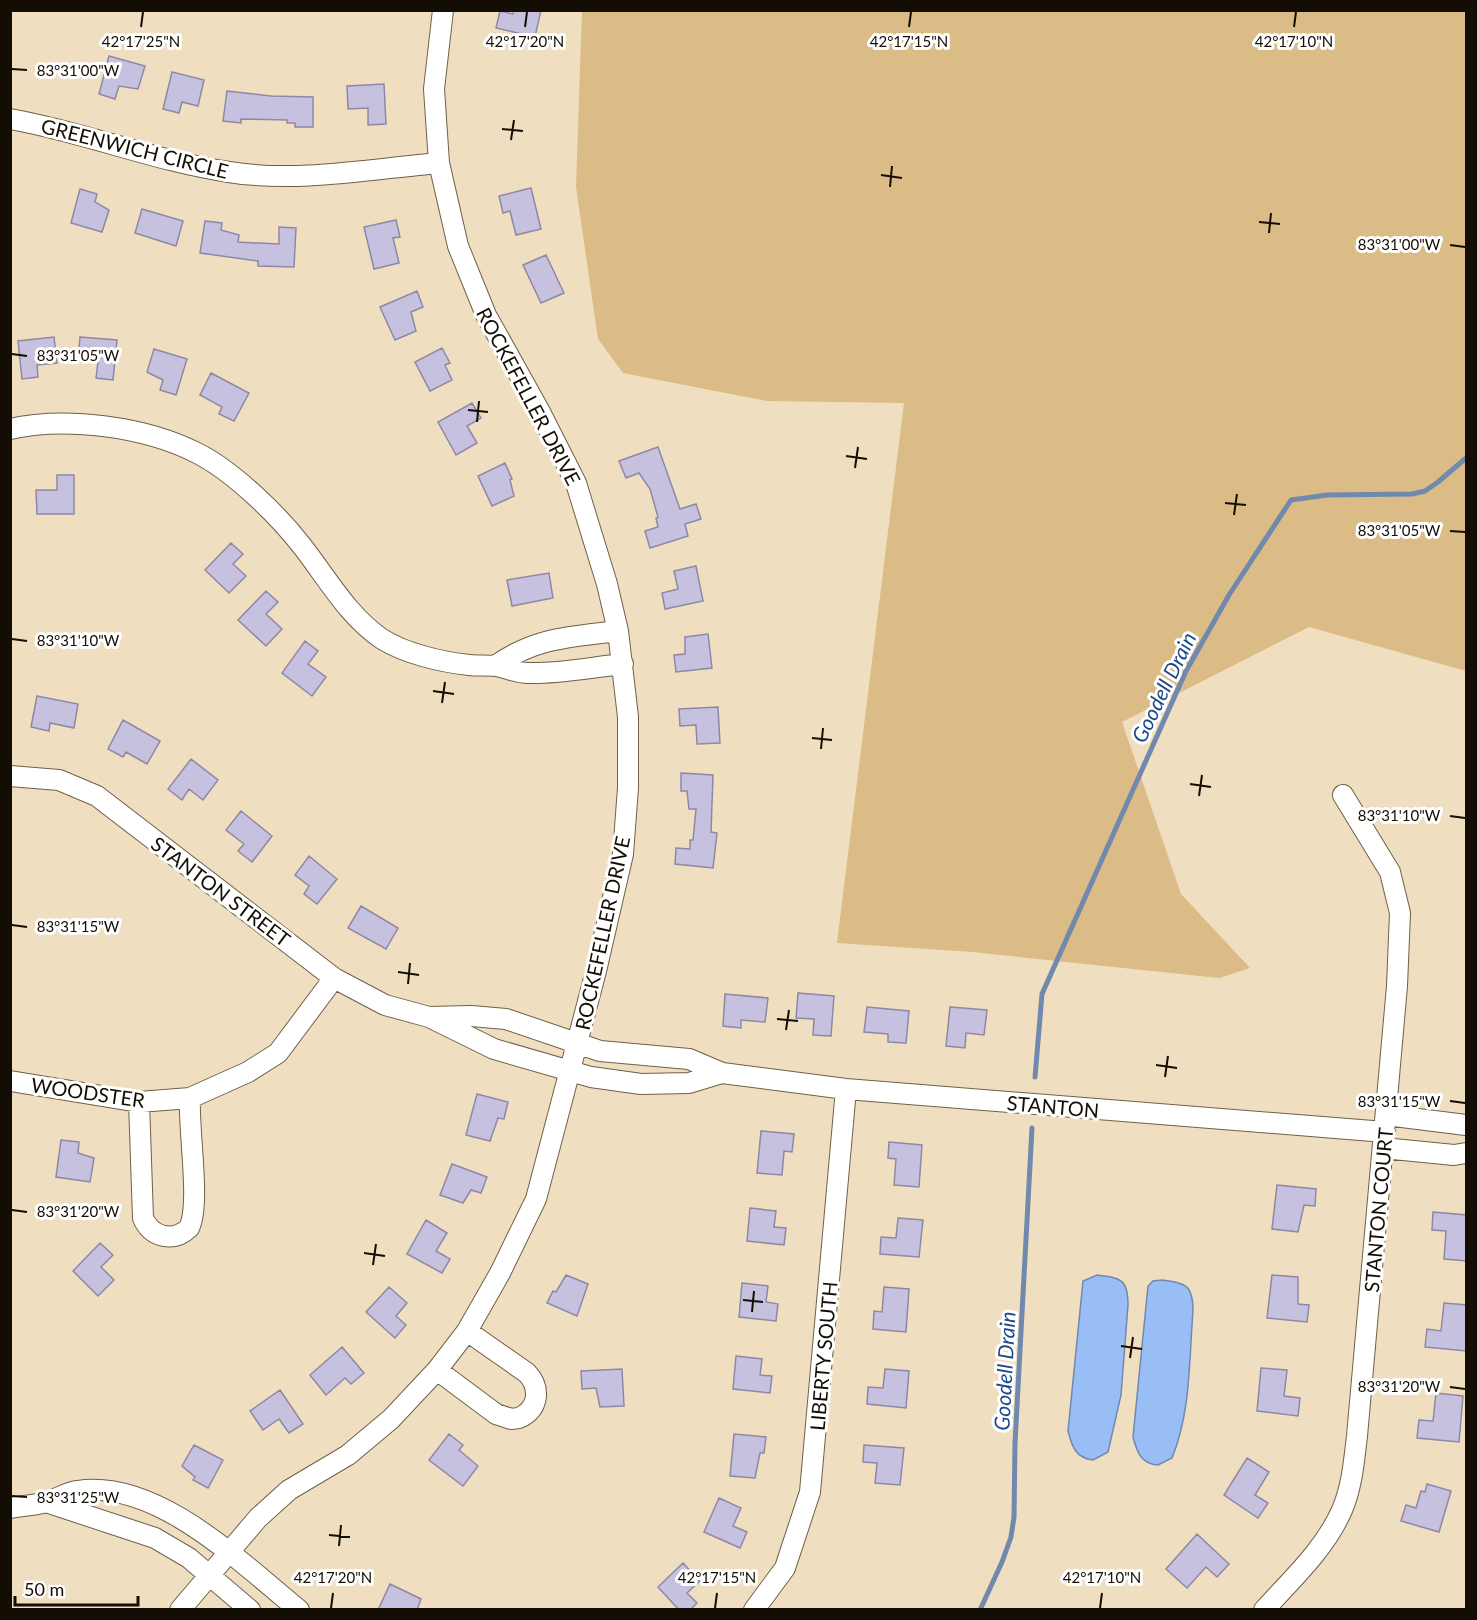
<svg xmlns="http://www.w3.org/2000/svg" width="1477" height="1620" viewBox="0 0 1477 1620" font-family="Lato,sans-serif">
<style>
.green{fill:#dbbb86}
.water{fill:#99bef5;stroke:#7189ad;stroke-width:1.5}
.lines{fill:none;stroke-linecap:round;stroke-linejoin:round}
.stream{stroke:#7189ad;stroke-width:5}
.building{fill:#c6c1df;stroke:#8e88a5;stroke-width:1.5}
.minor-casing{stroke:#6f6047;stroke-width:22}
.minor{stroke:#fff;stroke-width:20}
.ticks{fill:none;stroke:#130d04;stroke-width:2}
.labels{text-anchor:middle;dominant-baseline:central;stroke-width:6;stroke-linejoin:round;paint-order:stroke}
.street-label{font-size:20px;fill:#130d04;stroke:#fff}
.water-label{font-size:21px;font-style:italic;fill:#1c4889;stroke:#fff}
.ticks-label{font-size:15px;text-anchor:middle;fill:#130d04;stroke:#fff;stroke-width:6;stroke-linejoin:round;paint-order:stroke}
</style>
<rect width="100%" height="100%" fill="#f0dec1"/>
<path class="green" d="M582,11h884v660l-157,-44 -187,95 59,172 69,74 -31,10 -247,-26 -135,-9 67,-540 -137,-2 -144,-28 -25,-34 -22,-152z"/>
<path class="water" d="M1097,1275c24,3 31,4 31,30l-7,90 -13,57 -15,8c-17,-2 -21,-13 -25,-29l15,-150z
M1162,1280c24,3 31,5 31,31 -4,48 -2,101 -21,147l-14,7c-17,-1 -21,-13 -25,-28l15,-151 5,-5z"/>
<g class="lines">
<path class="stream" d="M1035,1077l7,-83 144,-323 43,-76 62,-95 36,-5 85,-1 13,-3 13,-9 28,-24
M980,1610l22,-48 9,-25 3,-20 1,-74 17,-315"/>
</g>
<path class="building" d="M514,10h27l-6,27 -39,-9 4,-17 13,3z
M109,56l36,10 -7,23 -19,-3 -4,13 -16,-5z
M172,72l32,8 -6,26 -16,-4 -3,11 -16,-4z
M384,84l2,40 -18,1v-17l-20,1 -1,-23z
M227,91l44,5 42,1v30h-18v-4h-8v-3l-46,-1v4l-18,-2z
M531,188l10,41 -25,6 -6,-24 -7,2 -4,-17z
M80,189l17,5 -2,8 14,8 -7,22 -31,-9z
M142,209l41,12 -7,25 -41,-13z
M396,220l4,17 -7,1 6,25 -25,6 -10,-42z
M205,221l17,2 -1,7 18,5 -1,7 41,2v-17l17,1 -2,39 -36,-1v-5l-58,-8z
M546,255l18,38 -23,10 -18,-38z
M417,291l6,16 -12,5 5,19 -21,9 -15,-33z
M54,337l3,26 -20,2 1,12 -16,2 -4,-38z
M80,337l37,3 -4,40 -17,-2 2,-16 -20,-2z
M442,348l8,15 -5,2 7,15 -22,11 -15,-29z
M154,349l33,10 -11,36 -16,-5 3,-10 -16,-8z
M211,373l38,20 -15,28 -15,-7 3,-7 -22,-12z
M472,403l9,15 -14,8 10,17 -21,12 -18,-33z
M658,447l22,62 16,-5 5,15 -16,5 3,12 -38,12 -5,-17 13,-4 -2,-9 2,-1 -8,-28 -11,-16 -13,5 -7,-17z
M505,463l7,16 -2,1 4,16 -22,10 -14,-30z
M57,475h17v39h-37l-1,-24h21z
M231,543l12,11 -10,10 13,12 -17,17 -24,-23z
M696,566l7,35 -38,8 -3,-16 16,-4 -4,-18z
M549,573l4,25 -41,8 -5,-26z
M266,591l12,11 -12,12 16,15 -16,17 -28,-26z
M708,634l4,34 -36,4 -2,-17 11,-1v-17z
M305,641l13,10 -10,13 18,13 -14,19 -30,-23z
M37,696l41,8 -4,24 -24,-5 -1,8 -18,-4z
M718,707l2,36 -23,1 -1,-19 -16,1 -1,-17z
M123,720l37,21 -13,23 -21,-12 -3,5 -15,-8z
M191,759l27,21 -15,20 -14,-11 -7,11 -14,-11z
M681,773l32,2 -2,57 6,1 -4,35 -38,-4 1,-16 14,1v-9h3l3,-31h-7l-2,-18h-6z
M241,811l31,25 -20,26 -14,-11 6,-7 -18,-14z
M309,856l28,23 -20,25 -13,-10 5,-8 -14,-11z
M361,906l37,22 -12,21 -38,-21z
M798,993l36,3 -3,40 -18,-1 1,-16 -18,-1z
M725,994l43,4 -3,24 -24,-2v8l-18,-2z
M867,1007l42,4 -3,32 -18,-1v-8l-24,-2z
M950,1007l37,3 -3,25 -18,-2 -1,15 -19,-2z
M477,1094l31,8 -4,17 -6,-1 -8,23 -24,-6z
M761,1131l33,3 -2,18 -8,-1 -2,24 -25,-2z
M61,1140l18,2 -1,11 16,5 -4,24 -34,-5z
M889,1142l33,3 -3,42 -25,-2 2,-26 -8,-1z
M452,1164l35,13 -6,16 -10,-3 -8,13 -23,-8z
M1277,1185l39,4 -1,17 -11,-1 -6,27 -26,-3z
M750,1208l26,3 -2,16 12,1 -2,17 -37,-4z
M1433,1212l34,3v46l-23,-2 2,-28 -14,-1z
M898,1218l25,2 -4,37 -39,-3 1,-17 15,1z
M426,1220l21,13 -11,18 14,8 -8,14 -35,-19z
M100,1243l13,12 -12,12 13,13 -16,16 -25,-25z
M566,1275l22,9 -11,32 -30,-13 6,-12 3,1z
M1272,1275l26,2v27l11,1 -2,17 -40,-4z
M742,1283l26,3 -2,16 12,2 -2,17 -37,-4z
M389,1287l18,16 -11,13 10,9 -11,13 -29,-26z
M884,1287l25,2 -3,43 -33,-3 1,-18 8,1z
M1444,1303l23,2v46l-42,-4 2,-18 14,2z
M342,1347l22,26 -13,11 -6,-6 -19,17 -16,-20z
M736,1356l26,3 -2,16 12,1 -2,17 -37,-4z
M1261,1368l26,2 -3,26 16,2 -2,18 -41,-5z
M622,1369l2,37 -24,1 -4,-19 -14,1 -1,-18z
M885,1369l24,2 -3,37 -39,-4 1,-17 15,1z
M280,1390l23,34 -14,9 -10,-14 -16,11 -13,-19z
M1436,1393l27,3 -4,46 -42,-4 2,-18 14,1z
M449,1434l14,11 -4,5 19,16 -15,20 -34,-26z
M734,1434l32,3 -2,16h-4l-5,25 -25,-2z
M194,1445l29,15 -15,28 -15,-8 2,-3 -13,-11z
M864,1445l40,3 -4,37 -25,-2 2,-20 -14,-1z
M1247,1458l22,14 -14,23 13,8 -10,15 -34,-23z
M1427,1484l24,7 -12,41 -38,-11 5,-16 10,3 5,-17 4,1z
M719,1498l22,10 -8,18 14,6 -7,16 -36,-16z
M1197,1534l32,30 -12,13 -11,-10 -19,21 -21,-19z
M683,1563l17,18 -13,12 10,10 -7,7h-11l-21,-23z
M390,1584l31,15 -4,11h-39z"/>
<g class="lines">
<g class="minor-casing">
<path id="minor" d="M10,119c74,13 145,42 219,53 69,11 141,-3 210,-9
M10,429c56,-13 136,-2 187,24 36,18 81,62 105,93 25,32 46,70 80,93 24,15 60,23 87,26 9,1 18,0 27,1 11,2 21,7 32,7 31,1 64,-6 95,-9
M495,666c41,-29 75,-29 123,-35
M10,776l49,4 38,16 237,182 51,27 44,12 65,32 97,28 50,7 48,-1 33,-10
M429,1017l42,-1 35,3 94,32 89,8 33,14 124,16 539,43
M10,1081l129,21 51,-4 58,-26 30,-19 56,-75
M139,1102l4,116c8,19 30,25 46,10 12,-24 -1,-98 1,-130
M1386,1115l80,10
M1383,1148l71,7 12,-2
M437,1370l59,44 15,5 8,-1c20,-9 22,-30 8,-45l-60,-42
M46,1502l109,36 34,20 61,52
M10,1508c12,-2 25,-3 37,-6 10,-3 20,-10 30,-11 80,-13 165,73 222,119
M180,1610l78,-92 31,-28 59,-35 43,-36 46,-49 30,-39 33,-58 36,-74 60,-228 27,-117 5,-66v-71l-10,-86 -11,-47 -31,-101 -37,-73 -53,-95 -28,-69 -19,-83 -5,-74 9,-79
M754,1610l31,-42 25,-76 36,-403
M1264,1610c28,-31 61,-61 78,-100 10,-23 12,-49 15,-74l40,-450 3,-73 -10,-41 -47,-77"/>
</g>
<use href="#minor" class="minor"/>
</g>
<path class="ticks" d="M141,27l2,-15M525,27l2,-15M909,27l2,-15M1294,27l2,-15M12,69l15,1M502,129l21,2M511,140l3,-20M881,175l21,3M890,187l2,-21M1259,222l21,2M1269,233l2,-20M1450,245l15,2M12,354l15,2M468,410l20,2M477,422l2,-21M846,456l21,3M855,468l3,-21M1225,503l21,2M1234,515l3,-21M1450,531l15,1M12,639l15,2M433,691l21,3M442,703l3,-21M812,738l20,2M821,749l2,-21M1190,784l21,3M1199,796l3,-21M1450,816l15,2M12,925l15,2M398,972l21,3M408,984l2,-21M777,1019l21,2M786,1030l3,-20M1156,1065l21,3M1165,1077l3,-21M1450,1101l15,2M12,1210l15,2M364,1253l21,3M373,1265l3,-21M743,1300l20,2M752,1312l2,-21M1121,1346l21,3M1130,1358l3,-21M1450,1387l15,2M12,1496l15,1M329,1535l21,2M339,1546l2,-21M331,1608l2,-15M715,1608l2,-15M1100,1608l2,-15"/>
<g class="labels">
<g class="street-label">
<text transform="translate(135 148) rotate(14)">GREENWICH CIRCLE</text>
<text transform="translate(529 396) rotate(62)">ROCKEFELLER DRIVE</text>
<text transform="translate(221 891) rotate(37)">STANTON STREET</text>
<text transform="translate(602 933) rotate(-78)">ROCKEFELLER DRIVE</text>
<text transform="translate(88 1092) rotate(8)">WOODSTER</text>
<text transform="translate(1053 1106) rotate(5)">STANTON</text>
<text transform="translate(1378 1210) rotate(-85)">STANTON COURT</text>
<text transform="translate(823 1356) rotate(-85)">LIBERTY SOUTH</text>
</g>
<g class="water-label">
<text transform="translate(1163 687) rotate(-64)">Goodell Drain</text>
<text transform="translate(1004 1371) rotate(-87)">Goodell Drain</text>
</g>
</g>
<g class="ticks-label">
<text x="525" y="47">42°17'20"N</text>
<text x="909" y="47">42°17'15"N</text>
<text x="1294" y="47">42°17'10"N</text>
<text x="141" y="47">42°17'25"N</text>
<text x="78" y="76">83°31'00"W</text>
<text x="1399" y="250">83°31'00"W</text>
<text x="78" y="361">83°31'05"W</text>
<text x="1399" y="536">83°31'05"W</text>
<text x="78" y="646">83°31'10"W</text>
<text x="1399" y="821">83°31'10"W</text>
<text x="78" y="932">83°31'15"W</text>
<text x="1399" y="1107">83°31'15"W</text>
<text x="78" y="1217">83°31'20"W</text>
<text x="1399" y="1392">83°31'20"W</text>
<text x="78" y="1503">83°31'25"W</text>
<text x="333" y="1583">42°17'20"N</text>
<text x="717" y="1583">42°17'15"N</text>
<text x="1102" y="1583">42°17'10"N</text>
</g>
<rect width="1477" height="1620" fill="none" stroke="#130d04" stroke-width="24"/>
<path d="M15 1596v9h123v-9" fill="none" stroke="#130d04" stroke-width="3"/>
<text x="24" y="1596" font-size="18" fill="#130d04" stroke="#ffffff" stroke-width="4.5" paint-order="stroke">50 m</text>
</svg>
